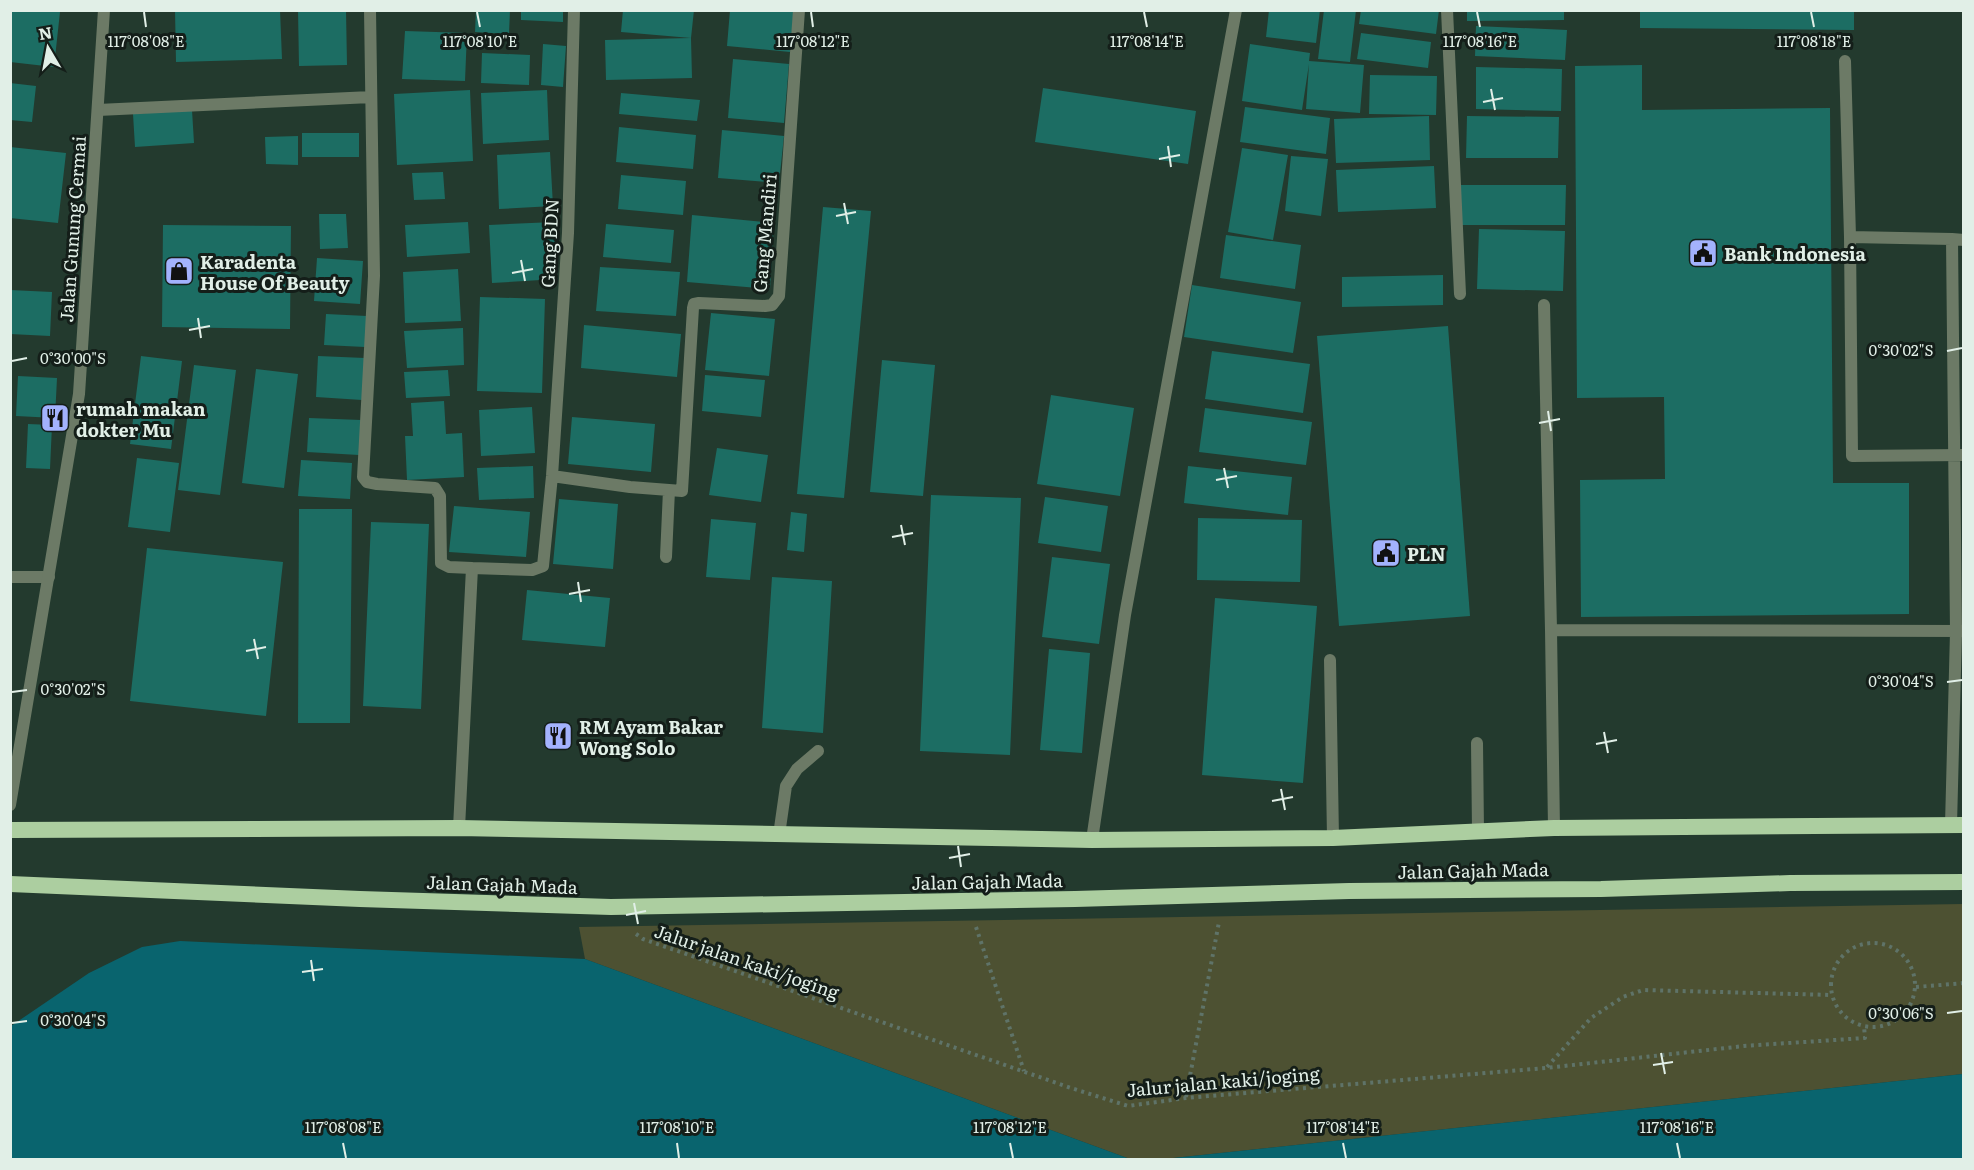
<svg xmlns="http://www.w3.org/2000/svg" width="1974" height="1170" viewBox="0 0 1974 1170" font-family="Literata,serif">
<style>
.green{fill:#4d5132}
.water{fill:#09646e}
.building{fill:#1c6d63}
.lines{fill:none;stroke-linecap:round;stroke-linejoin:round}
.path{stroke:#5f7368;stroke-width:4;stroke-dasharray:3 4.5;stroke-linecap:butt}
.service{stroke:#6c7a66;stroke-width:12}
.minor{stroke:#6c7a66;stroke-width:12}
.tertiary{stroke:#6c7a66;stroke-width:12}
.trunk{stroke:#accea0;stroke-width:16}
.ticks{fill:none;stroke:#e1efe7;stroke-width:2}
.labels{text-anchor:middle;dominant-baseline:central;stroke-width:6;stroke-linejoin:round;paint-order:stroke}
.street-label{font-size:18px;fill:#e1efe7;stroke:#141e19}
.poi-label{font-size:18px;font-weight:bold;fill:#e1efe7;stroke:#141e19;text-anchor:start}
.ticks-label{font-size:15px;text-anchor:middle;fill:#e1efe7;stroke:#141e19;stroke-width:6;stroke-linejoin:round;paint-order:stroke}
</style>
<rect width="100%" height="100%" fill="#233a2e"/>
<path class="green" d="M1963,904v170l-799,85h-34l-545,-200 -6,-32z"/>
<path class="water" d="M180,941l405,18 545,200h-1119v-133l78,-53 53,-26z
M1963,1074v85h-799z"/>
<path class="building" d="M10,10l50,2 -6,55 -44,-5z
M175,10h105l2,49 -106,3z
M298,10h48l1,55 -48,1z
M476,10h34l-1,24 -34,-2z
M521,10h42v12l-42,-2z
M623,10h71l-3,28 1,40 -86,2 -1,-40 86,-2 -70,-6z
M730,10h64l-4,42 -63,-6z
M1269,10h51l-4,33 -50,-6z
M1324,10h32l-6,52 -32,-3z
M1361,10h78l-3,24 -77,-10z
M1467,10h97v10l-97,1z
M1640,10h214v20l-214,-2z
M1476,26l91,4 -2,30 -90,-4z
M405,31l62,2 -2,48 -63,-2z
M1361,33l70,9 -3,26 -71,-9z
M543,44l23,2 -3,41 -22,-2z
M1250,44l60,9 -1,8 55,4 -4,48 -54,-4 3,-45 -7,46 -60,-9z
M482,53l48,2 -1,30 -48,-2z
M733,59l56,5 -5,59 -56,-5z
M1642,65v45l188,-2 3,375h76v131l-328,3 -1,-137 85,-1 -1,-82 -87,1 -2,-332z
M1476,67l86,2 -1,42 -85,-2z
M1370,75l67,1 -1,39 -67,-1z
M10,83l26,3 -4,36 -22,-2z
M1043,88l153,23 -8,53 -153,-22z
M470,90l3,71 -76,4 -3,-71z
M547,90l2,50 -66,4 -2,-51z
M621,93l79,7 -3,21 -78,-7z
M1245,107l85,11 -4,36 -86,-12z
M192,110l2,33 -59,4 -2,-33z
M1429,116l1,44 -94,3 -2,-44z
M1467,116l92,1 -1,41h-92z
M619,127l77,8 -3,34 -77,-7z
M722,130l62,6 -5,47 -61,-5z
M302,133h57v24h-57z
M298,136v29l-32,-1 -1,-27z
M10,147l56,6 -8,70 -48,-5z
M1242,148l46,7 -15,85 -45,-8z
M550,152l3,54 -54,3 -2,-54z
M1291,156l37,3 -7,57 -36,-5z
M1434,166l2,42 -98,4 -2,-42z
M443,172l2,27 -31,1 -2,-27z
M621,175l65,6 -3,34 -65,-6z
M1459,185h107l-1,40h-106z
M823,207l48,4 -27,287 -47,-4z
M319,214h27l2,34 -28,1z
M692,215l82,8 -4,66 -83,-7z
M468,222l2,31 -63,4 -2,-32z
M554,222l3,57 -65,4 -3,-58z
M606,224l68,6 -3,33 -68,-6z
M163,225l128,1 -1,103 -128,-2z
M1479,229l86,2 -2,60 -86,-2z
M1226,235l75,10 -6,44 -75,-11z
M317,258l46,3 -3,43 -46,-3z
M600,267l80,5 -4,44 -80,-5z
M458,269l3,52 -56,2 -2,-51z
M1443,275v30l-101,2v-30z
M1192,285l109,17 -8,51 -109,-16z
M10,290l42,2 -2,44 -40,-2z
M480,297l65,2 -3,94 -65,-2z
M711,313l64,6 -6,57 -64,-6z
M326,314l41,2 -2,31 -41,-2z
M584,325l97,9 -4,43 -96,-9z
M1448,326l22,290 -131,10 -22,-290z
M463,328l1,37 -57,3 -3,-37z
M1212,351l98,13 -7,49 -98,-14z
M141,356l41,5 -11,88 -41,-5z
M318,356l47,2 -3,42 -46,-3z
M882,360l53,5 -12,131 -53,-4z
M194,365l42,5 -16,125 -42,-5z
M256,369l42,5 -14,114 -42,-5z
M448,370l2,26 -44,2 -2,-26z
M705,375l60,5 -4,37 -59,-6z
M18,376l39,2 -2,40 -39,-2z
M1051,395l83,13 -14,88 -83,-12z
M444,401l2,33 16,-1 2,44 -57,3 -2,-44h8l-2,-33z
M532,407l3,46 -54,3 -2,-46z
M1205,408l107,14 -6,43 -107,-13z
M572,417l83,7 -4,48 -83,-8z
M309,418l52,2 -2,35 -52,-3z
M28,424l24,1 -2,44 -24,-1z
M717,448l51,7 -7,47 -52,-7z
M137,458l42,5 -9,69 -42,-5z
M301,460l51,3 -2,36 -52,-3z
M533,466l1,32 -55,2 -2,-32z
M1188,466l104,11 -4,38 -104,-12z
M931,495l90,3 -11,257 -90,-4z
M1045,497l63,9 -7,46 -63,-9z
M559,499l59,5 -5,65 -60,-5z
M454,506l76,6 -4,45 -77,-5z
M299,509h53l-2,214h-52z
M791,512l16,2 -3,38 -17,-2z
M1198,518l104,2 -2,62 -103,-2z
M711,519l45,4 -6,57 -44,-3z
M371,522l58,2 -8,185 -58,-3z
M147,548l136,14 -17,154 -136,-15z
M1052,557l58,7 -11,80 -57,-7z
M772,577l60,4 -9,152 -61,-5z
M527,590l83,8 -5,49 -83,-7z
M1215,598l102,8 -14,177 -101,-8z
M1049,649l41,4 -8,100 -42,-3z"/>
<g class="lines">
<path class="path" d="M976,927l48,144
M636,934l7,5 428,149 57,18 58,-8 360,-30 198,-22 121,-8 -1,-12
M1831 985a42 42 0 1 1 84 0a42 42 0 1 1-84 0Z
M1916,987l48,-4
M1547,1067l44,-49 32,-21 20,-7 189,5
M1186,1097l33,-175"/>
<path class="service" d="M1845,61l5,176 102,2
M1850,237l2,219 112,-1
M1544,305l7,325
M10,577h39
M1330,660l3,178
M1477,743l1,88
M1951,825l5,-193 -4,-393 12,1
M1554,828l-3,-198 413,1"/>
<path class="minor" d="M370,10l4,266 -11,201 4,5 10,2 58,4 5,8 1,67 8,4 23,1 -13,260
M1447,10l13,284
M98,110l273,-13
M552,476l78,11 52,4 11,-183 1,-4 5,-1 66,3 7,-1 7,-9 20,-286
M666,557l3,-67
M472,568l60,2 11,-4 9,-90 16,-243 6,-223
M779,835l7,-49 11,-17 21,-18
M1092,840l33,-225 111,-605"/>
<path class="tertiary" d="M10,805l69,-411 25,-384"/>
<path class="trunk" d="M10,830l449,-2 633,12 241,-2 221,-10 410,-3
M10,884l350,15 251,8 464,-8 274,-8 252,-2 189,-6 174,-1"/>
</g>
<path class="ticks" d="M144,12l2,15M477,12l3,15M811,12l2,15M1144,12l3,15M1477,12l3,15M1811,12l3,15M1491,89l4,21M1483,102l20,-4M1168,146l3,21M1159,159l21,-4M844,203l4,21M836,216l20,-4M521,260l4,21M512,273l21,-4M198,318l3,20M189,330l21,-4M1947,351l15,-3M12,361l15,-3M1548,411l3,20M1539,423l21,-4M1224,468l4,20M1216,480l21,-4M901,525l4,20M892,537l21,-4M578,582l3,20M569,594l21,-4M254,639l4,20M246,651l20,-4M1947,682l15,-2M12,692l15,-2M1604,732l4,21M1596,744l21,-4M1281,789l4,21M1272,801l21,-4M958,846l3,21M949,858l21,-4M634,903l4,21M626,915l20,-4M311,960l3,21M302,972l21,-3M1947,1013l15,-2M12,1023l15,-2M1661,1053l4,21M1653,1065l20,-3M343,1143l3,15M677,1143l2,15M1010,1143l3,15M1343,1143l3,15M1677,1143l3,15"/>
<defs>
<g id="civic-square" transform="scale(1.5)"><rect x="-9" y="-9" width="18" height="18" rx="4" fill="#a3b2fd" stroke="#141e19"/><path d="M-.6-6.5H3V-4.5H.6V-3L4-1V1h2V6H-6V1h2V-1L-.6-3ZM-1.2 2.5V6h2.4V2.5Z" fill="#111"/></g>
<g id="shop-square" transform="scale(1.5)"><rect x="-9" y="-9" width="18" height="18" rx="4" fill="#a3b2fd" stroke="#141e19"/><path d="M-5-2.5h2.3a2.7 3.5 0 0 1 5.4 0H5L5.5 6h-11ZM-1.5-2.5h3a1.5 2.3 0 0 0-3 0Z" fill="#111"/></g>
<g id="restaurant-square" transform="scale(1.5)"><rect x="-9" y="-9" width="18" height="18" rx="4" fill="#a3b2fd" stroke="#141e19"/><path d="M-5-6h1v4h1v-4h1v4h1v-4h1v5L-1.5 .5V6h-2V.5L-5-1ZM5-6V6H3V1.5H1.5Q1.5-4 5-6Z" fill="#111"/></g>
</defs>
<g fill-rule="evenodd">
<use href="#civic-square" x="1703" y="253"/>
<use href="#shop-square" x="179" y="271"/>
<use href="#restaurant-square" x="55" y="418"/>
<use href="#civic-square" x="1386" y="553"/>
<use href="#restaurant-square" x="558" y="736"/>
</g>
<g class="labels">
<g class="street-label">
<text transform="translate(72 229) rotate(-86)">Jalan Gunung Cermai</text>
<text transform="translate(764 233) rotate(-85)">Gang Mandiri</text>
<text transform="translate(549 243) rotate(-87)">Gang BDN</text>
<text transform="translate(1473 870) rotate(-1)">Jalan Gajah Mada</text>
<text transform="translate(987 881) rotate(-1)">Jalan Gajah Mada</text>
<text transform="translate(502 884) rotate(2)">Jalan Gajah Mada</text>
<text transform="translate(747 961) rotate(19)">Jalur jalan kaki/joging</text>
<text transform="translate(1223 1081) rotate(-5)">Jalur jalan kaki/joging</text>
</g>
<g class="poi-label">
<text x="1724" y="253">Bank Indonesia</text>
<text x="200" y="261">Karadenta<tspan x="200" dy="21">House Of Beauty</tspan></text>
<text x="76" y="408">rumah makan<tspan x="76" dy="21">dokter Mu</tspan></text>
<text x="1407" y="553">PLN</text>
<text x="579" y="726">RM Ayam Bakar<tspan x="579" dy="21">Wong Solo</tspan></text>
</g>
</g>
<g class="ticks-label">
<text x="1814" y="47">117°08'18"E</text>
<text x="146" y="47">117°08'08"E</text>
<text x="480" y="47">117°08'10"E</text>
<text x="813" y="47">117°08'12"E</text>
<text x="1147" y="47">117°08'14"E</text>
<text x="1480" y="47">117°08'16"E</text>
<text x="1901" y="356">0°30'02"S</text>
<text x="73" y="364">0°30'00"S</text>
<text x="1901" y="687">0°30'04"S</text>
<text x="73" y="695">0°30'02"S</text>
<text x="1901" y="1019">0°30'06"S</text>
<text x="73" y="1026">0°30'04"S</text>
<text x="343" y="1133">117°08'08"E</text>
<text x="677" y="1133">117°08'10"E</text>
<text x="1010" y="1133">117°08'12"E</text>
<text x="1343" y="1133">117°08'14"E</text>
<text x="1677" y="1133">117°08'16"E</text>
</g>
<rect width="1974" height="1170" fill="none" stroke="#e1efe7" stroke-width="24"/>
<g transform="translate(48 48) rotate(350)" stroke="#141e19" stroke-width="4.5" paint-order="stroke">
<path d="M0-4.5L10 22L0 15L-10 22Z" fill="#e1efe7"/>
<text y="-9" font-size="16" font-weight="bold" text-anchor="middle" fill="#e1efe7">N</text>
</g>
</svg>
